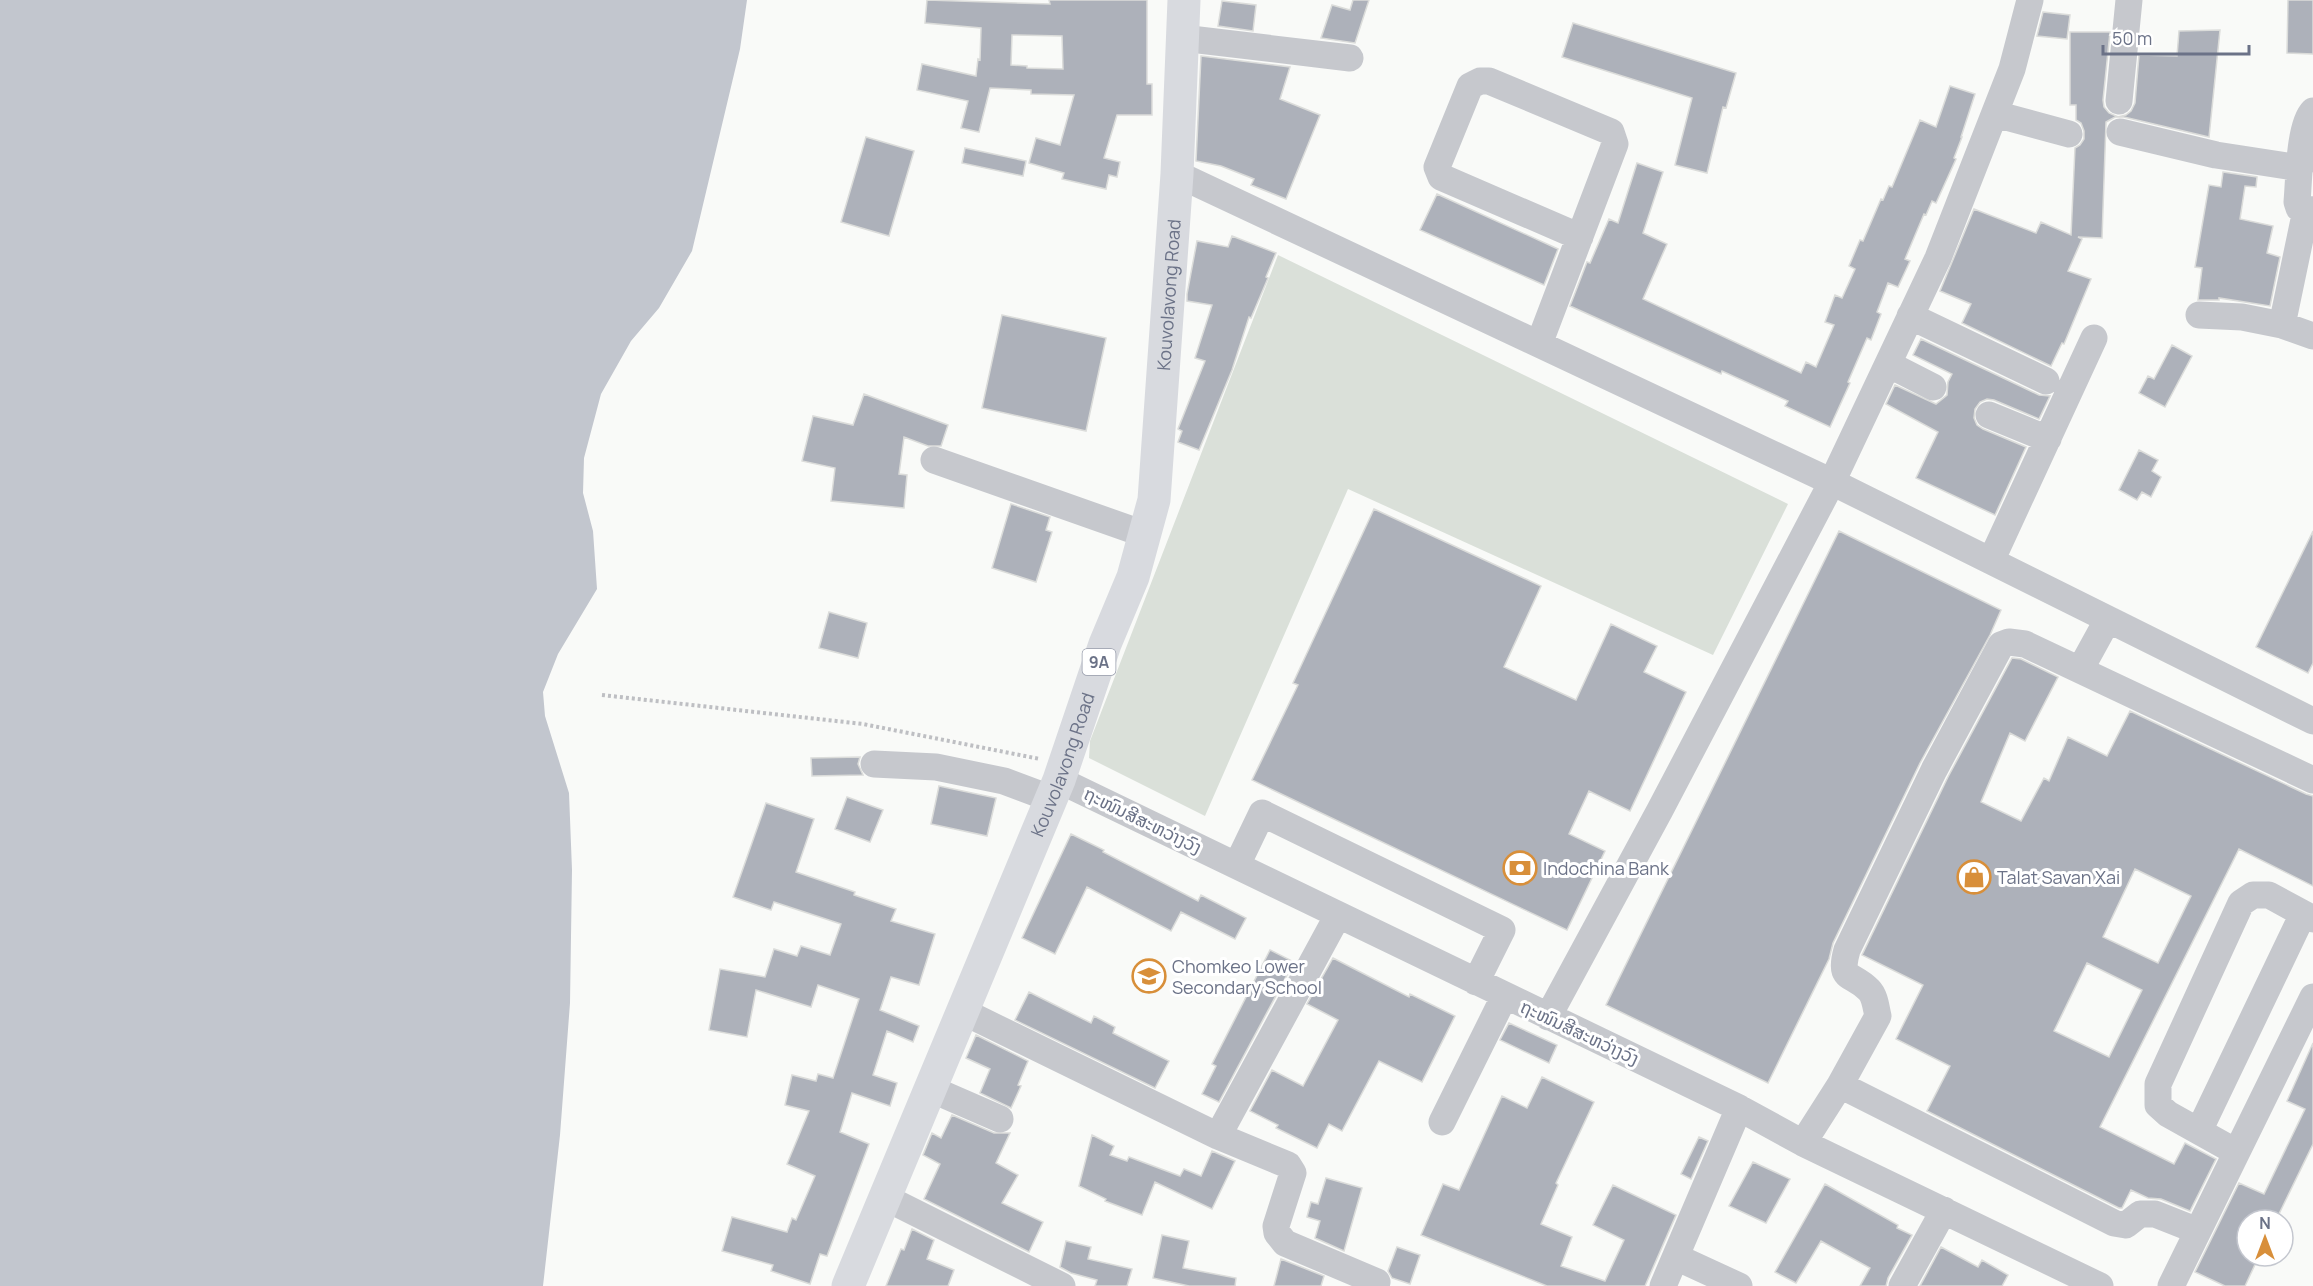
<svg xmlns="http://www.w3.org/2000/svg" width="2313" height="1286" viewBox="0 0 2313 1286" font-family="Manrope,'Noto Sans Lao',sans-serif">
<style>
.green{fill:#dae0d9}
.water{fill:#c2c6ce}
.building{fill:#adb1ba;stroke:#dbdcda;stroke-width:1.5;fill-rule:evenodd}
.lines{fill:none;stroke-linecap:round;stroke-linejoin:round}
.path{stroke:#bebfc3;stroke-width:4;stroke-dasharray:3 3;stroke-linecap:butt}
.minor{stroke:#c6c8cd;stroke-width:27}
.major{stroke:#d8dadf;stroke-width:33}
.labels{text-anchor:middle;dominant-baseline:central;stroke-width:6;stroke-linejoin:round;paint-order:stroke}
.shield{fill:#fff;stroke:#979cab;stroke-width:1.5}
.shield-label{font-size:16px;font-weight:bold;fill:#6b7287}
.street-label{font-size:18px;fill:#6b7287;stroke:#fff}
.poi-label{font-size:18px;fill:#6b7287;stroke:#fff;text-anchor:start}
</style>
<rect width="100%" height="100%" fill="#f9faf8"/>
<path class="green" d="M1278,255l510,249 -75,151 -365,-166 -143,327 -116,-58 1,-17z"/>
<path class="water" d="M0,0h747l-7,49 -48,202 -33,57 -28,33 -30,53 -17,64 -1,35 10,38 4,58 -39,65 -15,38 2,24 24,77 3,77 -2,133 -10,132 -17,151h-543z"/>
<path class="building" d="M927,0l123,4 -1,-4h98v84h5v31h-35l-13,43 16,4 -3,15 -8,-2 -3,14 -44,-10 2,-6 -35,-10 7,-25 24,7 14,-50 -43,-1v-4l-41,-2 -11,44 -18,-4 7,-27 -51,-11 5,-26 54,12 2,-17 2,1 1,-32 -56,-5zM1012,35l50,1 1,33 -36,-1v-2l-16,-1z
M1353,0h16l-14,43 -34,-5 11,-33 18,5z
M2288,0h25v54l-26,-1z
M1222,1l34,4 -3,26 -35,-5z
M2043,12l27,3 -3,24 -30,-3z
M1573,23l163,50 -10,35 -3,-1 -16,66 -32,-8 17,-67 -130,-41z
M2220,30l-11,107 -85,-20h-9l-9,5 -4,116 -24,-1 4,2 -14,32 23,8 -27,65 -2,-1 -11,23 -89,-43 9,-19 -31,-13 34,-82 62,24 5,-11 30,13 4,-87 5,-3 4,-6v-8l-3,-8 -5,-3v-15h-6v-73h40l-7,68 1,7 5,6 9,4 8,-2 5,-4 4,-8 4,-48 38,1 2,-25z
M1201,56l89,11 -10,32 40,16 -34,84 -35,-14 3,-6 -33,-13 -25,-5z
M1950,86l25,8 -14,43h1l-8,21 2,1 -20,44 -4,-2 -6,14 -2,-1 -19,45 5,2 -12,26 -10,-4 -11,29 4,2 -10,26 -4,-2 -19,44 2,1 -20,44 -45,-21 3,-5 -66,-30 -1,3 -151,-68 17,-44 3,1 19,-44 9,4 19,-60 26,9 -20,61 24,11 -24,55 158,74 5,-11 10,5 18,-42 -9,-3 10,-27 7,3 13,-29 -6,-3 11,-26 3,1 18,-42 2,1 6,-14 3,1 28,-67 16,7z
M866,137l48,14 -25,85 -48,-14z
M965,148l61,13 -3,15 -61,-13z
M2223,172l34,5 -1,10 -11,-1 -5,33 33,7 -6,27 13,4 -10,49 -51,-8v2h-21l4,-32 -7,-1 14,-82 12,2z
M1437,194l121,55 -14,36 -124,-55z
M1232,236l44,17 -10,24 2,1 -17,40 -2,-1 -17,53 -33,80 -21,-8 4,-11 -4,-2 27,-68 -10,-3 17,-53 -25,-4v-7l10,-53 31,6z
M1002,315l104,23 -20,93 -104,-23z
M1921,339l118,56 11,1 -11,23 -45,-19 -7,-1 -7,3 -5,7 -1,9 3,7 6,4 43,18 -31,68 -79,-37 22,-46 -52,-28 9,-19 41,19 11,-9 1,-13 4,-8 -39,-19z
M2172,345l20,11 -27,51 -26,-14 9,-17 6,3z
M864,394l84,31 -7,21h-13l-24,-9 -5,37 8,1 -3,33 -73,-7 4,-33 -33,-7 11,-45 40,9z
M2139,450l19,10 -6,11 9,6 -10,20 -9,-5 -5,8 -18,-10z
M1011,504l39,13 -4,13 6,2 -16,50 -44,-14z
M1374,509l167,77 -37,81 72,33 35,-76 46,22 -13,26 42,20 -56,119 -41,-20 -20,43 36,17 -38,79 -315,-150 46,-95 -5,-2z
M1839,531l162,79 -11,25 -70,128 -87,180 -4,16 -61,124 -162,-78z
M2313,531v132l-5,10 -52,-26z
M829,612l38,11 -9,35 -39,-10z
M2012,658l9,1 37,18 -33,64 -15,-8 -29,69 40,19 23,-43 5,3 19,-44 39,19 23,-45 176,83 7,2v90l-74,-37 -139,278 74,37 11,-21 31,16 -26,52 -29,-12 -13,-1 -17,-8 -9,18h-3l-192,-97 23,-45 -54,-27 27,-54 -61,-30 86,-178zM2135,869l56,27 -33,67 -55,-26zM2087,963l55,27 -33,67 -55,-26z
M860,757l-2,7 5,11 -51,1 -1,-18z
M939,786l57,12 -9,38 -56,-12z
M847,797l36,13 -13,32 -35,-13z
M766,803l48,16 -18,53 59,20 -1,3 42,14 -5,12 44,13 -16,51 -28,-8 -11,33 39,16 -6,16 -26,-11 -14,44 24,8 -7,23 -38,-13 -12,39 29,12 -42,112 -7,-2 -10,30 -39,-13 2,-6 -51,-14 10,-34 55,15 5,-14 4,2 19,-44 -28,-12 22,-53 -24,-6 7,-30 24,6 2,-7 15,4 26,-79 -41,-14 -7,22 -55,-17 -9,47 -38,-7 11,-61 45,8 9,-28 23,7 4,-10 29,9 11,-31 -67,-22 -3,8 -38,-13z
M1071,834l33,16 -1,2 95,49 3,-6 45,23 -11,21 -54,-27 -10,19 -84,-44 -32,67 -33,-16z
M1270,950l24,12 -75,140 -17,-8 14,-28 -4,-2z
M1333,958l76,39 1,-3 45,22 -33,66 -43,-21 -37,70 -13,-7 -12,24 -41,-20 2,-3 -28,-14 22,-41 31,16 35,-66 -31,-16z
M1029,992l62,31 3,-7 21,11 -2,6 56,28 -14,27 -140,-68z
M1509,1023l48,22 -8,18 -49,-23z
M976,1035l52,26 -10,24 3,1 -10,22 -31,-15 10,-24 -24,-11z
M2313,1043v101l-37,76h-29v36h12l-14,30h-20l-30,-14 44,-89 25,11 41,-85 -18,-8z
M1542,1077l52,25 -38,81 2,2 -17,39 31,13 -11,29 44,15 19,-41 -31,-15 20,-40 63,30 -31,71h-98l-126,-51 22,-51 16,6 43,-94 25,12z
M952,1115l42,18h16l-14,30 22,12 -16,28 41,19 -14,30 -105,-53 16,-35 -17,-9 9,-22 9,5z
M1092,1135l22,11 -4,9 17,6 2,-4 51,19 4,-7 17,7 11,-25 23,10 -23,48 -57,-27 -13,33 -37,-14 1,-2 -27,-13z
M1699,1137l9,4 -17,38 -10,-5z
M1753,1162l37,17 -24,44 -37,-17z
M1326,1178l36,10 -18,63 -29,-13 5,-17 -13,-4 4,-15 7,2z
M1825,1184l73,41 -1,3 15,7 -24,43 -2,8h-26l10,-18 -49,-27 -25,42 -21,-11z
M912,1229l22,11 -7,19 27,11 -6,16h-62l15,-37 3,1z
M1162,1235l27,6 -6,27 53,10 -1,8h-46l-36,-8z
M1066,1241l25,6 -3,12 44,10 -5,17h-32l2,-6 -26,-7 -11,-6z
M1397,1247l23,8 -10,29 -18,-6 -4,-7z
M1941,1247l37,20 4,-7 26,15 -6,11h-82z
M1281,1259l43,17 -3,10h-47z"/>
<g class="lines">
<path class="path" d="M602,695l261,29 177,35"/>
<path class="minor" d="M1182,38l168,20
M2119,101l10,-101
M2313,111c-14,14 -14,70 -16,91l2,6 14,2
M1995,114l74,20
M2120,132l96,23 84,13
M1177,174l655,308 481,239
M2199,315l43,2 40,8 31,11
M1910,316l136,65
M2282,325l24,-115
M1539,344l76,-200 -4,-12 -122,-51h-9l-10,5 -33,81 4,10 139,60
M1888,364l45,23
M1989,415l59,24
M934,460l210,74
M1991,561l103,-223
M2080,670l28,-51
M874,764l62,3 68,14 48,18
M1059,780l680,328 64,35 297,143
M1237,865l25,-52 240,117 -26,52
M964,1012l254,124 70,29 5,8 -17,53 1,7 8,10 92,39
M1548,1017l112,-207 172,-328 106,-224 74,-189 18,-69
M1840,1085l274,138 12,2 14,-11h15l43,17
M931,1089l69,30
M1442,1122l62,-125
M2199,1131l104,-217
M1218,1136l120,-221
M1803,1143l37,-58 38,-69c-2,-8 -3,-20 -9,-26 -17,-18 -31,-8 -22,-40l87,-180 67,-125 8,-3 16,2 288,136
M2236,1152l-68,-38 -10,-9v-21l83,-181 12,-8h16l44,24
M886,1198l176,88
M1676,1257l63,29
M1663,1286l76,-178
M1902,1286l42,-76
M2171,1286l142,-289"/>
<path class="major" id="s1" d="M848,1286l211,-506 46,-136 28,-67 21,-77 23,-326 7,-174"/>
</g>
<defs>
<g id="bank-ring" transform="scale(1.725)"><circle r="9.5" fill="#fff" stroke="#d88f3a" stroke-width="1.5"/><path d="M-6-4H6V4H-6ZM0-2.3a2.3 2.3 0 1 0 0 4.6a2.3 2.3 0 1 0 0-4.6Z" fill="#d88f3a"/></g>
<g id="shop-ring" transform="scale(1.725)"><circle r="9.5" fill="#fff" stroke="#d88f3a" stroke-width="1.5"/><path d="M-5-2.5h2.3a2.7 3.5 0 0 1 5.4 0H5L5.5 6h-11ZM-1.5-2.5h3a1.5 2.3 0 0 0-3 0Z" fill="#d88f3a"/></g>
<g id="school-ring" transform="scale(1.725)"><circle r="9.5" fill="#fff" stroke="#d88f3a" stroke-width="1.5"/><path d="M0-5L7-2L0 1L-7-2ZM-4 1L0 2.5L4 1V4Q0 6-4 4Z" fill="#d88f3a"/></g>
</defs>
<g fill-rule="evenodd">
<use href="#bank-ring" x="1520" y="868"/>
<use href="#shop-ring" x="1974" y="877"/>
<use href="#school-ring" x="1149" y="976"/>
</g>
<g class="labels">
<rect class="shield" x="1082.5" y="649" width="33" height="26" rx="4.5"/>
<g class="shield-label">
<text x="1099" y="662">9A</text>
</g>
<g class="street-label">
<text stroke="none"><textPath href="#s1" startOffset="1050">Kouvolavong Road</textPath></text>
<text stroke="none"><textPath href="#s1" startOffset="564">Kouvolavong Road</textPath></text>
<text transform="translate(1143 820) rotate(26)">ຖະໜົນສີສະຫວ່າງວົງ</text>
<text transform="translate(1580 1032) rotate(25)">ຖະໜົນສີສະຫວ່າງວົງ</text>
</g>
<g class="poi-label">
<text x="1543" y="868">Indochina Bank</text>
<text x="1997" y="877">Talat Savan Xai</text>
<text x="1172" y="966">Chomkeo Lower<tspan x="1172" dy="21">Secondary School</tspan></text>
</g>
</g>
<g transform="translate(2265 1238)"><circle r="28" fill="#ffffff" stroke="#c4c7cf" stroke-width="1.5"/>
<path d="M0-4.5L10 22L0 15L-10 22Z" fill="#d88f3a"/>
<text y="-9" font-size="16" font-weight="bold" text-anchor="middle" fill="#6b7287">N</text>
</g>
<path d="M2103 45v9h146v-9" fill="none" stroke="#6b7287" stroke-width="3"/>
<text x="2112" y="45" font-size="18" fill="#6b7287" stroke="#ffffff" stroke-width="4.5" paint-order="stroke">50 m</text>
</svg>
